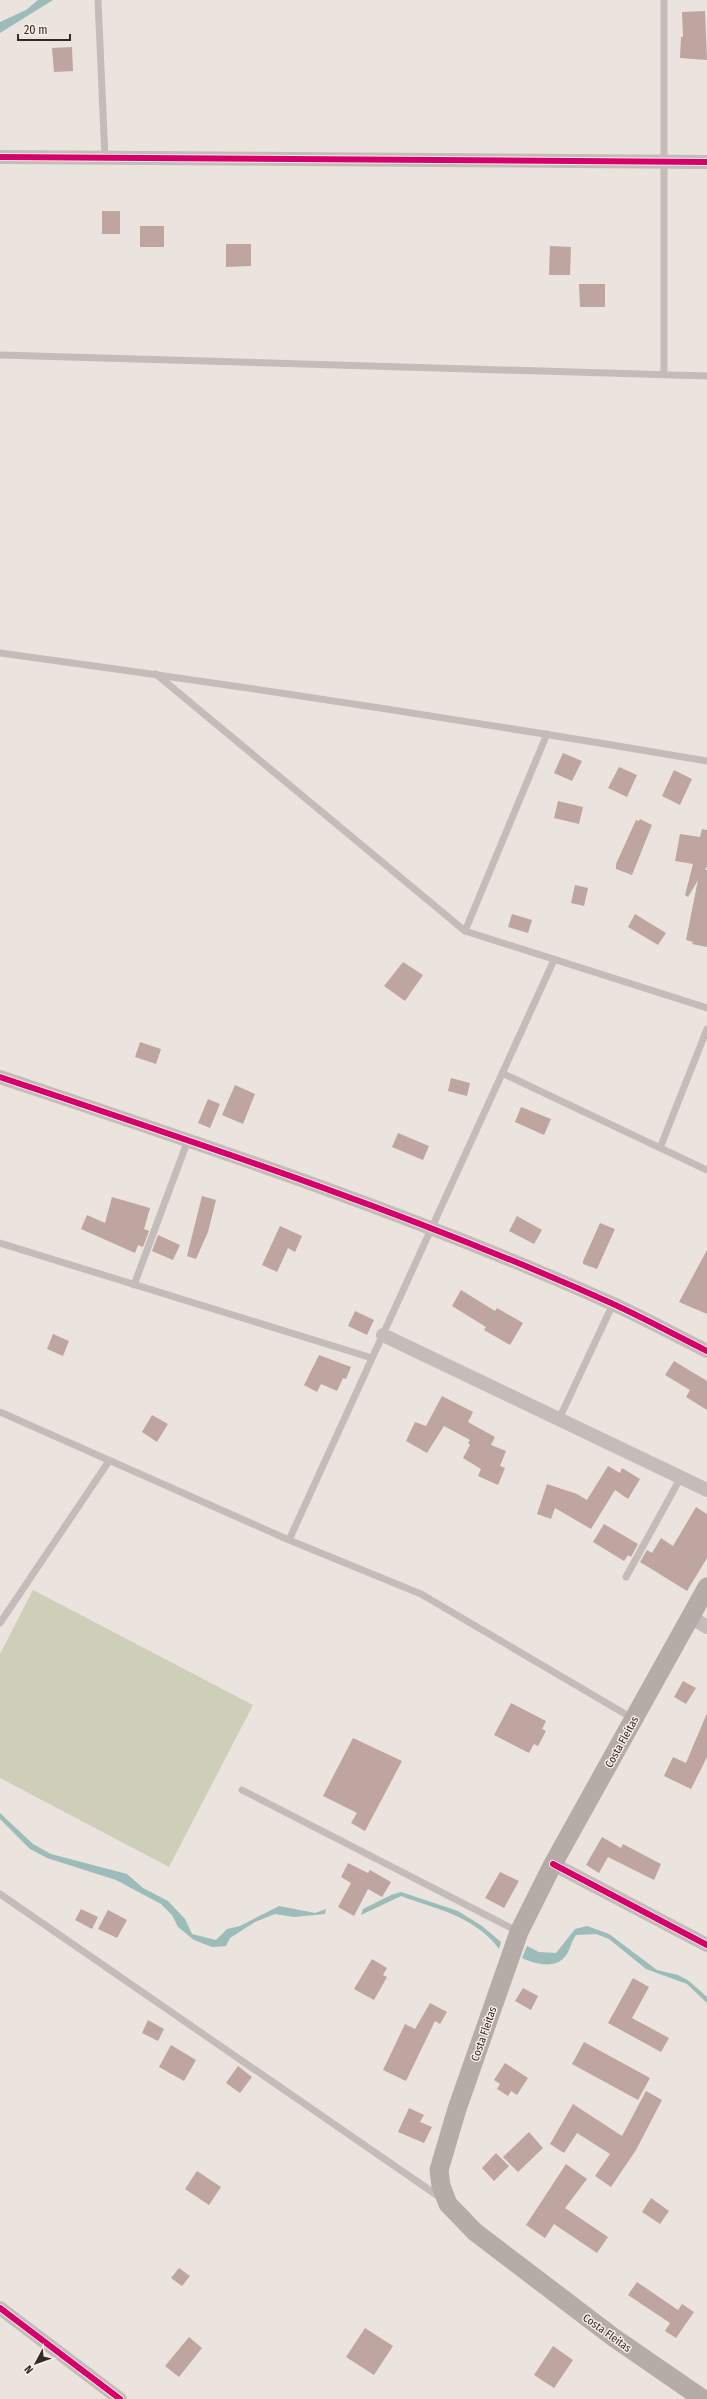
<svg xmlns="http://www.w3.org/2000/svg" width="707" height="2399" viewBox="0 0 707 2399" font-family="'Fira Sans Condensed',sans-serif">
<style>
.green{fill:#cecfb9}
.water{fill:#9bbcb8}
.building{fill:#bea5a0}
.lines{fill:none;stroke-linecap:round;stroke-linejoin:round}
.service{stroke:#c4bcb8;stroke-width:7}
.minor{stroke:#c4bcb8;stroke-width:14}
.secondary{stroke:#b5aca8;stroke-width:19}
.cycleway-casing{stroke:#f8ede5;stroke-width:8}
.cycleway{stroke:#d6006c;stroke-width:6}
.labels{text-anchor:middle;dominant-baseline:central;stroke-width:3;stroke-linejoin:round;paint-order:stroke}
.street-label{font-size:11px;fill:#342927;stroke:#f8ede5}
</style>
<rect width="100%" height="100%" fill="#ebe3de"/>
<path class="green" d="M33,1590l220,115 -84,162 -169,-89v-124z"/>
<path class="water" d="M38,0h15l-53,33v-11l26,-12z
M0,1813l33,31 18,10 76,20 16,14 25,13 17,18 7,15 24,6 11,-11 13,-3 39,-20 36,7 11,-4 -1,5 -31,3 -19,-3 -20,8 -25,16 -4,8 -14,1 -18,-7 -16,-13 -6,-12 -11,-11 -45,-24 -69,-22 -17,-9 -30,-30z
M401,1892l57,19 24,15 19,16 -2,7c-24,-33 -63,-40 -98,-53l-40,19 2,-6 28,-14z
M587,1926l22,8 48,36 21,5 11,6 18,16v6l-20,-19 -41,-15 -37,-30 -13,-5 -20,1c-4,6 -5,11 -8,17 -9,18 -31,13 -46,6l5,-12 12,6 17,1 19,-24z"/>
<path class="building" d="M705,11l2,49 -27,-2 1,-21h2l-1,-25z
M72,47l1,24 -19,1 -2,-24z
M102,211h18v23h-18z
M140,226h24v21h-24z
M226,244h25v22l-25,1z
M550,246l21,1 -1,28h-21z
M579,284h26v23h-25z
M563,753l19,8 -10,20 -18,-8z
M619,767l18,8 -10,22 -19,-9z
M674,770l18,9 -12,26 -18,-9z
M558,801l25,6 -4,17 -25,-6z
M640,819l12,6 -20,50 -16,-6v-5l20,-44 3,1z
M702,829l5,1v36l-2,4h2v77l-15,-3 1,-2 -7,-2 12,-60 -10,17 -3,-2 8,-31 -18,-3 5,-27 20,3z
M575,885l13,3 -4,18 -13,-3z
M512,914l20,6 -4,13 -20,-6z
M635,914l31,19 -8,12 -30,-18z
M403,962l20,13 -18,26 -21,-15z
M140,1042l21,7 -5,15 -21,-7z
M451,1078l19,5 -3,13 -19,-5z
M235,1085l20,9 -12,30 -21,-9z
M208,1099l12,5 -10,24 -12,-5z
M521,1107l30,12 -7,16 -29,-13z
M398,1133l31,13 -6,14 -31,-13z
M202,1196l14,4 -8,32 -12,27 -9,-3z
M112,1197l38,11 -6,21 5,2 -6,16 -5,-2 -3,8 -54,-24 6,-14 18,8z
M517,1216l25,14 -8,14 -25,-13z
M600,1223l15,6 -18,40 -14,-5v-3z
M280,1226l22,10 -7,16 -7,-4 -11,24 -15,-7z
M158,1235l22,10 -7,15 -21,-9z
M707,1250v64l-28,-12z
M461,1290l34,21 2,-3 26,15 -13,22 -26,-15 2,-3 -34,-21z
M355,1311l19,9 -7,15 -19,-9z
M53,1334l16,7 -6,15 -16,-7z
M319,1355l32,12 -5,12 -3,-1 -6,13 -16,-7 -4,8 -13,-7z
M674,1361l33,20v29l-21,-13 4,-7 -25,-15z
M442,1396l31,16 -5,10 27,15 -4,8 15,6 -6,15 5,2 -7,17 -20,-9 3,-7 -18,-11 7,-13 -2,-2 2,-3 -26,-14 -17,27 -21,-12 9,-19 11,4z
M152,1415l16,9 -11,18 -15,-10z
M608,1466l12,7 2,-5 18,11 -12,20 -13,-9 -24,39 -36,-21 -4,11 -14,-5 10,-30 30,10 10,6z
M696,1507l11,7v44l-20,33 -47,-29 7,-12 5,3 9,-15 12,8z
M604,1524l34,20 -7,13 -3,-2 -4,6 -31,-19z
M683,1681l13,7 -10,16 -12,-7z
M511,1703l35,18 -4,8 4,2 -8,15 -4,-2 -5,9 -35,-18z
M707,1713v44l-16,32 -27,-13 9,-19 13,6z
M353,1738l49,23 -37,70 -14,-8 6,-10 -34,-17z
M602,1837l19,11 2,-4 38,20 -7,16 -46,-23 -9,16 -13,-8z
M348,1863l20,10 2,-3 21,12 -9,15 -14,-8 -14,27 -16,-9 13,-24 -10,-6z
M500,1872l19,9 -15,27 -19,-10z
M81,1909l17,8 -6,12 -17,-9z
M108,1910l19,10 -10,18 -19,-9z
M372,1959l15,9 -4,7 4,2 -13,23 -20,-11z
M633,1978l16,9 -17,31 37,20 -8,14 -53,-29z
M523,1988l15,8 -7,14 -16,-9z
M430,2003l17,9 -7,12 -5,-3 -29,60 -23,-11 22,-46 10,5z
M148,2020l16,9 -6,12 -16,-8z
M584,2042l66,36 -12,22 -66,-36z
M171,2045l25,15 -12,21 -25,-14z
M505,2063l23,15 -11,17 -6,-4 -3,5 -11,-7 3,-5 -6,-4z
M238,2066l14,11 -12,16 -14,-10z
M646,2091l16,9 -26,50 -25,37 -16,-11 15,-22 -33,-21 -13,20 -14,-9 23,-40 49,32z
M409,2108l15,7 -4,7 12,5 -8,16 -26,-11z
M529,2132l14,16 -25,24 -15,-15z
M496,2153l13,13 -15,15 -12,-13z
M566,2164l21,15 -22,29 43,29 -11,16 -43,-29 -9,14 -19,-13z
M197,2171l24,16 -12,18 -24,-16z
M651,2198l18,13 -9,13 -18,-12z
M179,2268l11,8 -8,10 -11,-8z
M637,2282l41,28 4,-6 12,8 -18,26 -11,-7 5,-8 -42,-28z
M365,2328l28,18 -19,29 -28,-18z
M189,2337l13,11 -23,29 -14,-11z
M553,2346l20,14 -19,28 -20,-13z"/>
<g class="lines">
<path class="service" d="M98,0l7,158
M664,0v374
M0,355l707,21
M0,653c236,32 472,68 707,108
M156,674l309,257 242,77
M465,931l82,-197
M502,1073l205,97
M660,1148l47,-119
M0,1243l372,115
M134,1285l54,-145
M0,1412l289,128 132,54 211,124
M559,1419l54,-115
M289,1540l265,-580
M626,1577l55,-100
M0,1623l109,-162
M242,1790l277,142
M0,1894l441,304"/>
<path class="minor" d="M0,157l707,5
M0,1077c206,69 413,137 611,226 33,15 64,32 96,48
M383,1335l324,155
M691,1617l16,10
M553,1864l154,81
M0,2308l120,91"/>
<path class="secondary" d="M703,2399l-90,-62 -138,-105 -27,-28 -7,-18 -2,-16 18,-61 62,-177 34,-68 154,-277"/>
<g class="cycleway-casing">
<path id="cycleway" d="M0,157l707,5
M0,1077c206,69 413,137 611,226 33,15 64,32 96,48
M553,1864l154,81
M0,2308l120,91"/>
</g>
<use href="#cycleway" class="cycleway"/>
</g>
<g class="labels">
<g class="street-label">
<text transform="translate(622 1742) rotate(-61)">Costa Fleitas</text>
<text transform="translate(484 2034) rotate(-71)">Costa Fleitas</text>
<text transform="translate(607 2333) rotate(36)">Costa Fleitas</text>
</g>
</g>
<g transform="translate(36 2363) rotate(229)" stroke="#f8ede5" stroke-width="3" paint-order="stroke">
<path d="M0-3L7 15L0 10L-7 15Z" fill="#342927"/>
<text y="-6" font-size="11" font-weight="bold" text-anchor="middle" fill="#342927">N</text>
</g>
<path d="M18 34v6h52v-6" fill="none" stroke="#342927" stroke-width="2"/>
<text x="24" y="34" font-size="12" fill="#342927" stroke="#f8ede5" stroke-width="3" paint-order="stroke">20 m</text>
</svg>
